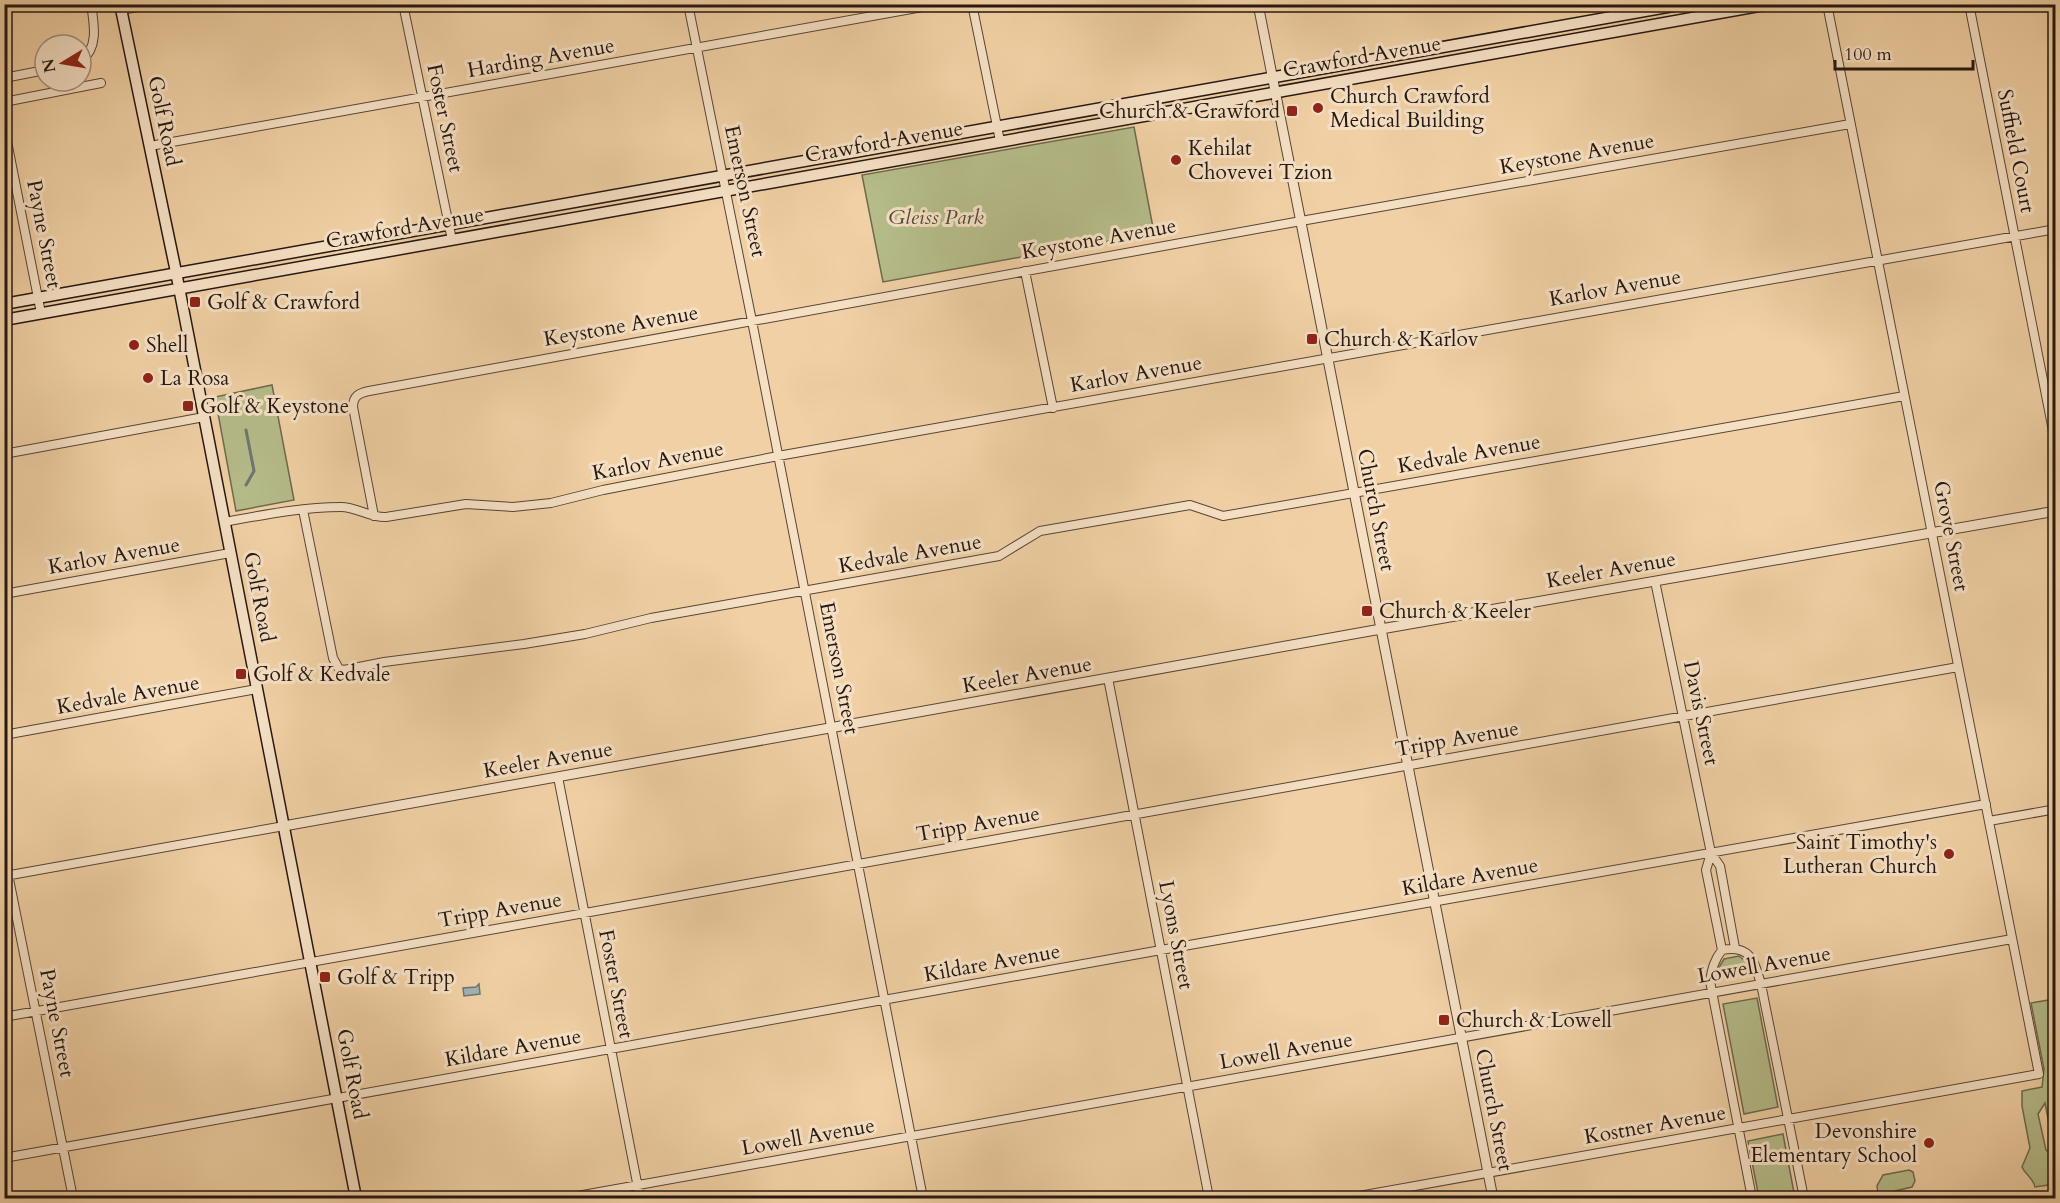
<svg xmlns="http://www.w3.org/2000/svg" width="2060" height="1203" viewBox="0 0 2060 1203" font-family="Cardo,serif">
<style>
.green{fill:#b5bc8a;stroke:#6e6a4e;stroke-width:1.5}
.water{fill:#a0b3b3;stroke:#6f7572;stroke-width:1.5}
.lines{fill:none;stroke-linecap:round;stroke-linejoin:round}
.stream{stroke:#6f7572;stroke-width:3}
.minor-casing{stroke:#584536;stroke-width:10}
.tertiary-casing{stroke:#584536;stroke-width:11}
.secondary-casing{stroke:#261711;stroke-width:13}
.minor{stroke:#f5e0c4;stroke-width:8}
.tertiary{stroke:#f5e0c4;stroke-width:9}
.secondary{stroke:#f5e0c4;stroke-width:10}
.poi-dot{fill:#8f2418;stroke:#f5e0c4;stroke-width:2}
.labels{text-anchor:middle;dominant-baseline:central;stroke-width:6;stroke-linejoin:round;paint-order:stroke}
.street-label{font-size:21px;fill:#261711;stroke:#f5e0c4}
.poi-label{font-size:21px;fill:#261711;stroke:#f5e0c4;text-anchor:start}
.park-label{font-size:21px;font-style:italic;fill:#514935;stroke:#f5e0c4}
</style>
<rect width="100%" height="100%" fill="#f0d0a4"/>
<filter id="stains"><feTurbulence type="fractalNoise" baseFrequency=".00333" numOctaves="4"/><feColorMatrix values="0 0 0 0 .2 0 0 0 0 .09 0 0 0 0 .02 0 0 0 .5 -.17"/></filter>
<radialGradient id="worn" r=".72"><stop offset=".6" stop-color="#630" stop-opacity="0"/><stop offset="1" stop-color="#630" stop-opacity=".3"/></radialGradient>
<path class="green" d="M1134,127l20,106 -271,49 -21,-107z
M272,385l22,115 -58,11 -21,-114z
M1739,956l11,9 2,6 -35,6 1,-8 6,-10z
M1757,998l21,109 -34,7 -21,-110z
M2055,999v155l-10,-51 -7,11 8,36 5,4 4,30 -20,3c-1,-8 -10,-13 -13,-20l8,-19 -8,-42v-15l20,-4 2,-18 -13,-66z
M1783,1134l12,64h-36l-11,-57z
M1909,1170l4,2 2,9 -3,6 -17,4 -3,4 -9,1 -5,-2 -1,-8 6,-11z"/>
<path class="water" d="M479,984l1,10 -16,2 -1,-8 13,-1z"/>
<g class="lines">
<path class="stream" d="M246,430l8,41 -8,14"/>
<g class="minor-casing">
<path id="minor" d="M403,4l49,236
M688,4l64,317 171,877
M972,4l28,137
M1969,4l87,442
M121,10l34,-6
M81,61c18,-13 13,-37 10,-57
M4,78l41,-8
M4,102l97,-19
M4,126l37,187
M150,146l789,-142
M1025,271l28,137
M4,454l200,-37
M303,510l30,148 6,11 5,1 40,-8 140,-18 61,-10 66,-16 348,-62 41,-25 150,-26 33,11 681,-120
M374,516l-21,-109c0,-11 6,-14 16,-16l932,-170 549,-97
M224,522c39,-7 78,-15 117,-15 16,0 29,11 45,10l80,-13 47,3 38,-4 52,-13 175,-34 1278,-227
M1655,581l56,272 9,13 15,82
M4,594l226,-41
M1108,678l101,520
M4,735l253,-46
M558,777l82,421
M1989,821l67,-12
M1711,853l-5,17 16,80
M4,854l69,344
M5,876l279,-50
M4,1017l1954,-350
M4,1158l1157,-208 825,-146
M566,1198l1446,-259
M1348,1198l691,-124 -212,-1070
M1752,1198l-42,-217c2,-12 4,-21 12,-31 28,-5 32,10 39,34l43,214"/>
</g>
<g class="tertiary-casing">
<path id="tertiary" d="M1258,4l235,1194
M284,826l1097,-197 675,-118"/>
</g>
<g class="secondary-casing">
<path id="secondary" d="M120,4l56,268 180,926
M4,304l1680,-300
M4,320l1766,-316"/>
</g>
<use href="#minor" class="minor"/>
<use href="#tertiary" class="tertiary"/>
<use href="#secondary" class="secondary"/>
</g>
<g class="poi-dot">
<circle cx="1318" cy="108" r="6"/>
<rect x="1286" y="105" width="12" height="12" rx="3"/>
<circle cx="1176" cy="160" r="6"/>
<rect x="189" y="296" width="12" height="12" rx="3"/>
<rect x="1306" y="333" width="12" height="12" rx="3"/>
<circle cx="134" cy="345" r="6"/>
<circle cx="148" cy="378" r="6"/>
<rect x="182" y="400" width="12" height="12" rx="3"/>
<rect x="1361" y="605" width="12" height="12" rx="3"/>
<rect x="235" y="668" width="12" height="12" rx="3"/>
<circle cx="1949" cy="854" r="6"/>
<rect x="319" y="971" width="12" height="12" rx="3"/>
<rect x="1438" y="1014" width="12" height="12" rx="3"/>
<circle cx="1929" cy="1143" r="6"/>
</g>
<g class="labels">
<g class="street-label">
<text transform="translate(1362 57) rotate(-10)">Crawford Avenue</text>
<text transform="translate(541 58) rotate(-10)">Harding Avenue</text>
<text transform="translate(445 118) rotate(78)">Foster Street</text>
<text transform="translate(164 121) rotate(78)">Golf Road</text>
<text transform="translate(884 142) rotate(-10)">Crawford Avenue</text>
<text transform="translate(2016 151) rotate(79)">Suffield Court</text>
<text transform="translate(1577 154) rotate(-10)">Keystone Avenue</text>
<text transform="translate(745 191) rotate(78)">Emerson Street</text>
<text transform="translate(405 228) rotate(-10)">Crawford Avenue</text>
<text transform="translate(44 234) rotate(79)">Payne Street</text>
<text transform="translate(1099 239) rotate(-10)">Keystone Avenue</text>
<text transform="translate(1615 288) rotate(-10)">Karlov Avenue</text>
<text transform="translate(621 326) rotate(-10)">Keystone Avenue</text>
<text transform="translate(1136 374) rotate(-10)">Karlov Avenue</text>
<text transform="translate(1469 454) rotate(-10)">Kedvale Avenue</text>
<text transform="translate(658 461) rotate(-11)">Karlov Avenue</text>
<text transform="translate(1376 510) rotate(79)">Church Street</text>
<text transform="translate(1951 536) rotate(79)">Grove Street</text>
<text transform="translate(910 554) rotate(-10)">Kedvale Avenue</text>
<text transform="translate(114 556) rotate(-10)">Karlov Avenue</text>
<text transform="translate(1611 570) rotate(-10)">Keeler Avenue</text>
<text transform="translate(259 597) rotate(79)">Golf Road</text>
<text transform="translate(839 668) rotate(79)">Emerson Street</text>
<text transform="translate(1027 675) rotate(-10)">Keeler Avenue</text>
<text transform="translate(128 695) rotate(-10)">Kedvale Avenue</text>
<text transform="translate(1701 713) rotate(78)">Davis Street</text>
<text transform="translate(1457 739) rotate(-10)">Tripp Avenue</text>
<text transform="translate(548 760) rotate(-10)">Keeler Avenue</text>
<text transform="translate(978 824) rotate(-10)">Tripp Avenue</text>
<text transform="translate(1470 877) rotate(-10)">Kildare Avenue</text>
<text transform="translate(500 910) rotate(-10)">Tripp Avenue</text>
<text transform="translate(1176 935) rotate(79)">Lyons Street</text>
<text transform="translate(992 963) rotate(-10)">Kildare Avenue</text>
<text transform="translate(1764 965) rotate(-10)">Lowell Avenue</text>
<text transform="translate(616 984) rotate(79)">Foster Street</text>
<text transform="translate(57 1023) rotate(79)">Payne Street</text>
<text transform="translate(513 1048) rotate(-10)">Kildare Avenue</text>
<text transform="translate(1286 1051) rotate(-10)">Lowell Avenue</text>
<text transform="translate(352 1074) rotate(79)">Golf Road</text>
<text transform="translate(1494 1110) rotate(79)">Church Street</text>
<text transform="translate(1655 1125) rotate(-10)">Kostner Avenue</text>
<text transform="translate(808 1137) rotate(-10)">Lowell Avenue</text>
</g>
<g class="poi-label">
<text x="1330" y="96">Church Crawford<tspan x="1330" dy="24">Medical Building</tspan></text>
<text x="1280" y="111" text-anchor="end">Church &amp; Crawford</text>
<text x="1188" y="148">Kehilat<tspan x="1188" dy="24">Chovevei Tzion</tspan></text>
<text x="207" y="302">Golf &amp; Crawford</text>
<text x="1324" y="339">Church &amp; Karlov</text>
<text x="146" y="345">Shell</text>
<text x="160" y="378">La Rosa</text>
<text x="200" y="406">Golf &amp; Keystone</text>
<text x="1379" y="611">Church &amp; Keeler</text>
<text x="253" y="674">Golf &amp; Kedvale</text>
<text x="1937" y="842" text-anchor="end">Saint Timothy's<tspan x="1937" dy="24">Lutheran Church</tspan></text>
<text x="337" y="977">Golf &amp; Tripp</text>
<text x="1456" y="1020">Church &amp; Lowell</text>
<text x="1917" y="1131" text-anchor="end">Devonshire<tspan x="1917" dy="24">Elementary School</tspan></text>
</g>
<g class="park-label">
<text x="936" y="217">Gleiss Park</text>
</g>
</g>
<rect width="2060" height="1203" fill="none" stroke="#f0d0a4" stroke-width="24"/>
<rect x="6" y="6" width="2048" height="1191" fill="none" stroke="#261711" stroke-width="3"/>
<rect x="12" y="12" width="2036" height="1179" fill="none" stroke="#261711" stroke-width="1.5"/>
<g transform="translate(63 63) rotate(259)"><circle r="28" fill="#f5e0c4" stroke="#a2907c" stroke-width="1.5"/>
<path d="M0-4.5L10 22L0 15L-10 22Z" fill="#8f2418"/>
<text y="-9" font-size="16" font-weight="bold" text-anchor="middle" fill="#261711">N</text>
</g>
<path d="M1835 60v9h138v-9" fill="none" stroke="#261711" stroke-width="3"/>
<text x="1844" y="60" font-size="18" fill="#261711" stroke="#f5e0c4" stroke-width="4.5" paint-order="stroke">100 m</text>
<rect width="100%" height="100%" filter="url(#stains)"/>
<rect width="100%" height="100%" fill="url(#worn)"/>
</svg>
